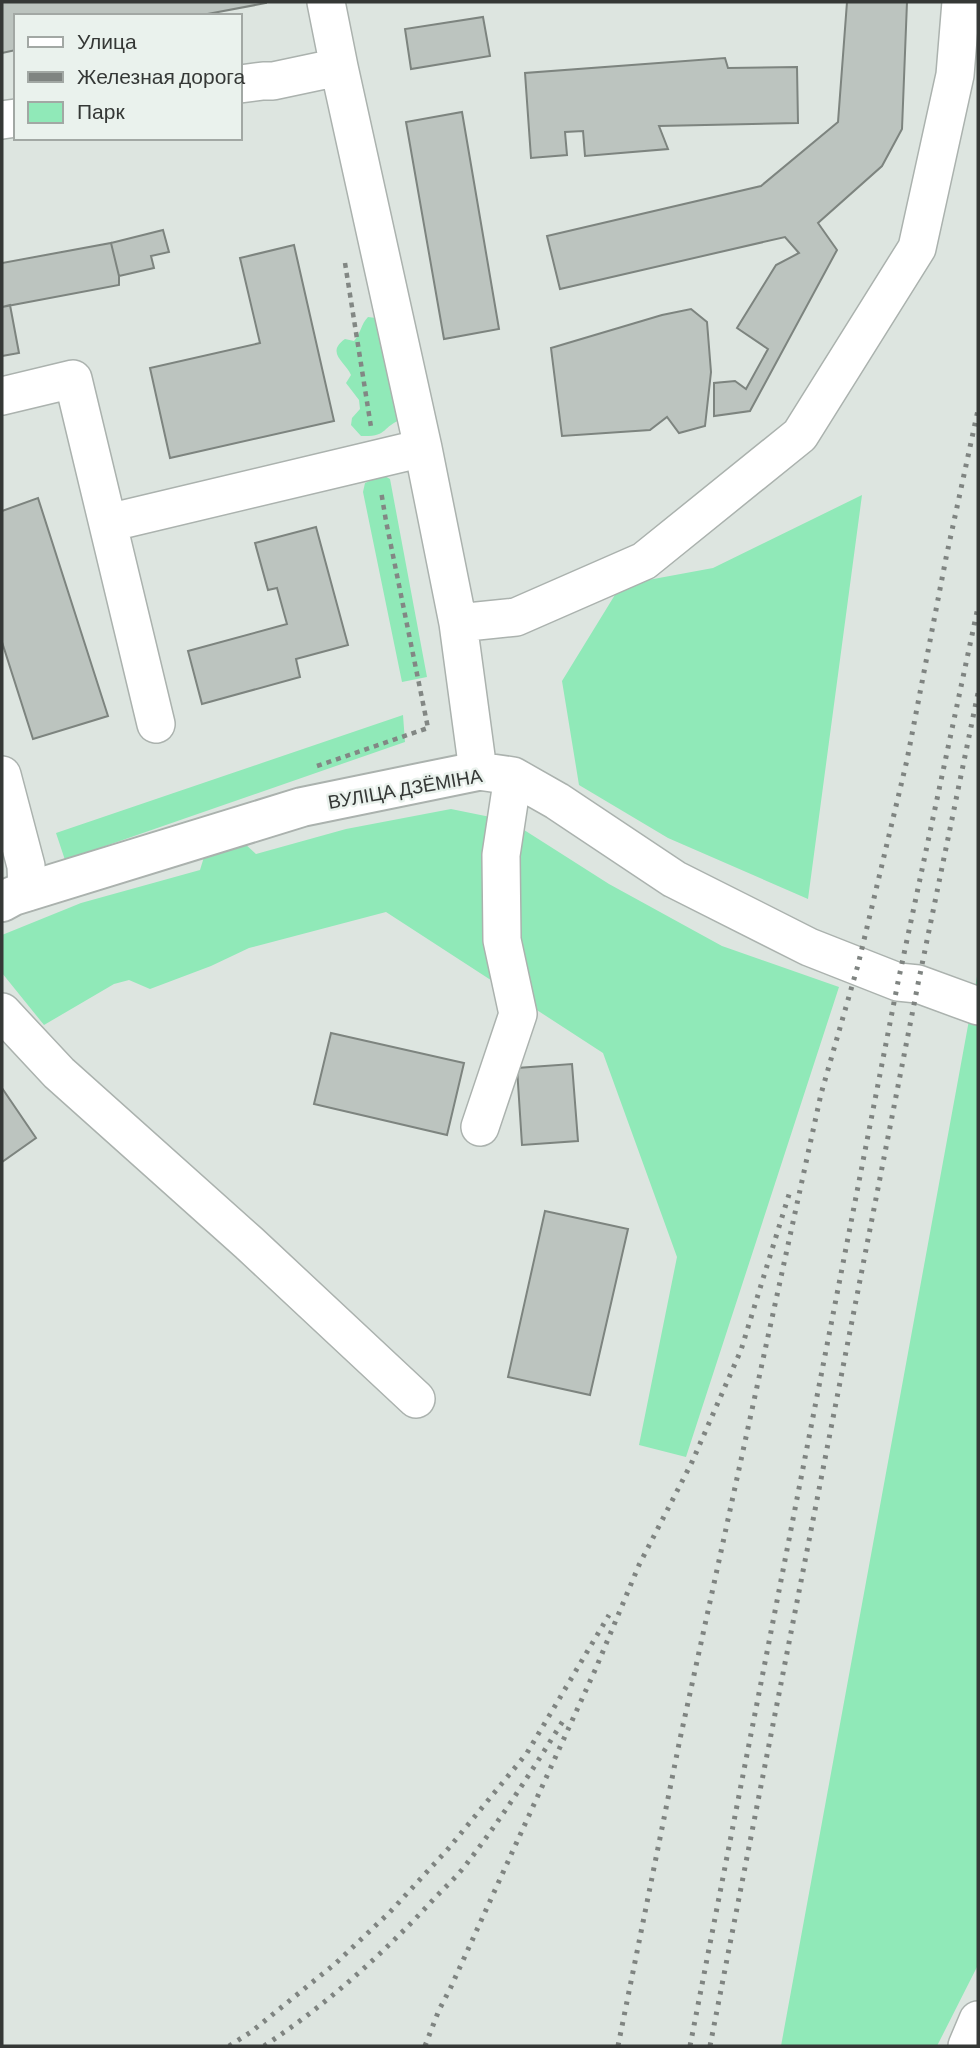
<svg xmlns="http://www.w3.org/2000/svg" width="980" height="2048" viewBox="0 0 980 2048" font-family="Barlow,sans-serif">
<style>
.green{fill:#90e9b8}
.building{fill:#bcc4bf;stroke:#7d847f;stroke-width:2}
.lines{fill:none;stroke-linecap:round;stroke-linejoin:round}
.minor-casing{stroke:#abb2ae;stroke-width:40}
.major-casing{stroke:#abb2ae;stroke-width:42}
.path{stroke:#828784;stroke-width:4.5;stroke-dasharray:5 5;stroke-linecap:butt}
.minor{stroke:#fff;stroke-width:37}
.major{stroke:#fff;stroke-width:38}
.rail{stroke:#7f8481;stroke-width:5;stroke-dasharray:3.5 7;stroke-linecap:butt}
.labels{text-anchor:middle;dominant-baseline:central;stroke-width:5;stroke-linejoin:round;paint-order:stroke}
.street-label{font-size:19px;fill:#353836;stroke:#eaf2ed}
</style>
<rect width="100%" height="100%" fill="#dde5e0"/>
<path class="green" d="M368,317l8,1 26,101c-21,8 -13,18 -41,17l-10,-11 1,-7 8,-9 -1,-9 -13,-17 5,-8c-5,-13 -26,-22 -6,-36l9,2c7,-8 7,-17 14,-24z
M383,475l7,4 37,198 -25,5 -39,-190 2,-9z
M862,495l-54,404 -140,-61 -89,-53 -17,-104 59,-96 92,-17z
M403,715l2,27 -340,118 -9,-27z
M451,809l59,12 99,63 113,62 117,41 -153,470 -47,-12 38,-188 -74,-204 -217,-141 -137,36 -38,18 -61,23 -21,-9 -15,4 -70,41 -42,-52v-38l79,-32 119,-33 4,-13 39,-15 13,12 90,-25z
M978,971v994l-41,81h-156z"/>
<path class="building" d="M2,2h264v1l-69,13h-181v34l-14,3z
M847,2h60l-5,127 -20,37 -64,57 19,27 -87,161 -36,5v-33l21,-2 11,8 22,-40 -31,-21 39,-63 23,-12 -14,-16 -225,52 -13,-53 214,-50 77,-64z
M483,17l7,39 -79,13 -6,-40z
M725,58l3,10 69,-1 1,56 -139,3 9,23 -83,7 -2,-25 -18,1 2,23 -36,3 -6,-85z
M462,112l37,217 -55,10 -38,-217z
M163,230l6,22 -18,4 3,12 -35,8 -8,-33z
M111,243l8,33v9l-117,22v-44z
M294,245l40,176 -164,37 -20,-90 110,-25 -20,-85z
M10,305l9,48 -17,3v-49z
M691,309l16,13 4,50 -6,54 -26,7 -12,-16 -17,13 -88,6 -11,-88 111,-33z
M38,498l70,218 -75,23 -31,-97v-131z
M316,527l32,118 -52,14 4,18 -98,27 -14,-53 99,-27 -10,-36 -9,2 -13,-47z
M331,1033l133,30 -17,72 -133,-31z
M572,1064l6,77 -56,4 -5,-77z
M2,1088l34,50 -34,24z
M545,1211l83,18 -38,166 -82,-18z"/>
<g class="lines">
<g class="minor-casing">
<path id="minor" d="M326,2l13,65 84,381 35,175 20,148 35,5 44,25 117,78 135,68 89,35 20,2 60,22
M240,84l23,-3h10l66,-14
M2,120l14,-2
M2,396l71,-17 83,345
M108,523l315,-75
M458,623l58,-6 128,-56 156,-126 117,-187 38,-173 6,-73
M2,775l24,91 1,26
M2,1012l57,61 190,170 167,156
M480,1127l38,-113 -16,-74 -1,-85 12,-79
M967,2046l11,-26"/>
</g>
<g class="major-casing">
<path id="major" d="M2,902l11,-6 289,-89 176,-36"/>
</g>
<path class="path" d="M345,263l26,164
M317,766l111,-38 -42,-207 -5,-30"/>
<use href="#minor" class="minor"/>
<use href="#major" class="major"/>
<path class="rail" d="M229,2046l22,-14 85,-69 54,-51 58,-63 79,-96 82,-138
M264,2046c62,-41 118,-91 168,-145 12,-13 26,-25 36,-39 36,-47 67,-96 98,-146
M425,2046l14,-36 11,-21 146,-321 43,-103 53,-103 49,-112 50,-162
M618,2046l62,-307 141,-645 37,-129 49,-205 39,-202 32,-148
M690,2046l208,-1064 80,-375
M710,2046l208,-1062 60,-291"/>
</g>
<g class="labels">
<g class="street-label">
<text transform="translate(405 788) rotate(-10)">ВУЛІЦА ДЗЁМІНА</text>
</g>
</g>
<rect width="980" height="2048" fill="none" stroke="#353836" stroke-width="7"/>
<rect x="14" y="14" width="228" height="126" fill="#eaf2ed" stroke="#a2a8a4" stroke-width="2"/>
<rect x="28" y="37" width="35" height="10" fill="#ffffff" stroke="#a2a8a4" stroke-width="2"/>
<text x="77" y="49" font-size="21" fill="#353836">Улица</text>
<rect x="28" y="72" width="35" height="10" fill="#7f8481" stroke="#a2a8a4" stroke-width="2"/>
<text x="77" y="84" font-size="21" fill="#353836">Железная дорога</text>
<rect x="28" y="102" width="35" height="21" fill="#90e9b8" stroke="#a2a8a4" stroke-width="2"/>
<text x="77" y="119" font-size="21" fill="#353836">Парк</text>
</svg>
